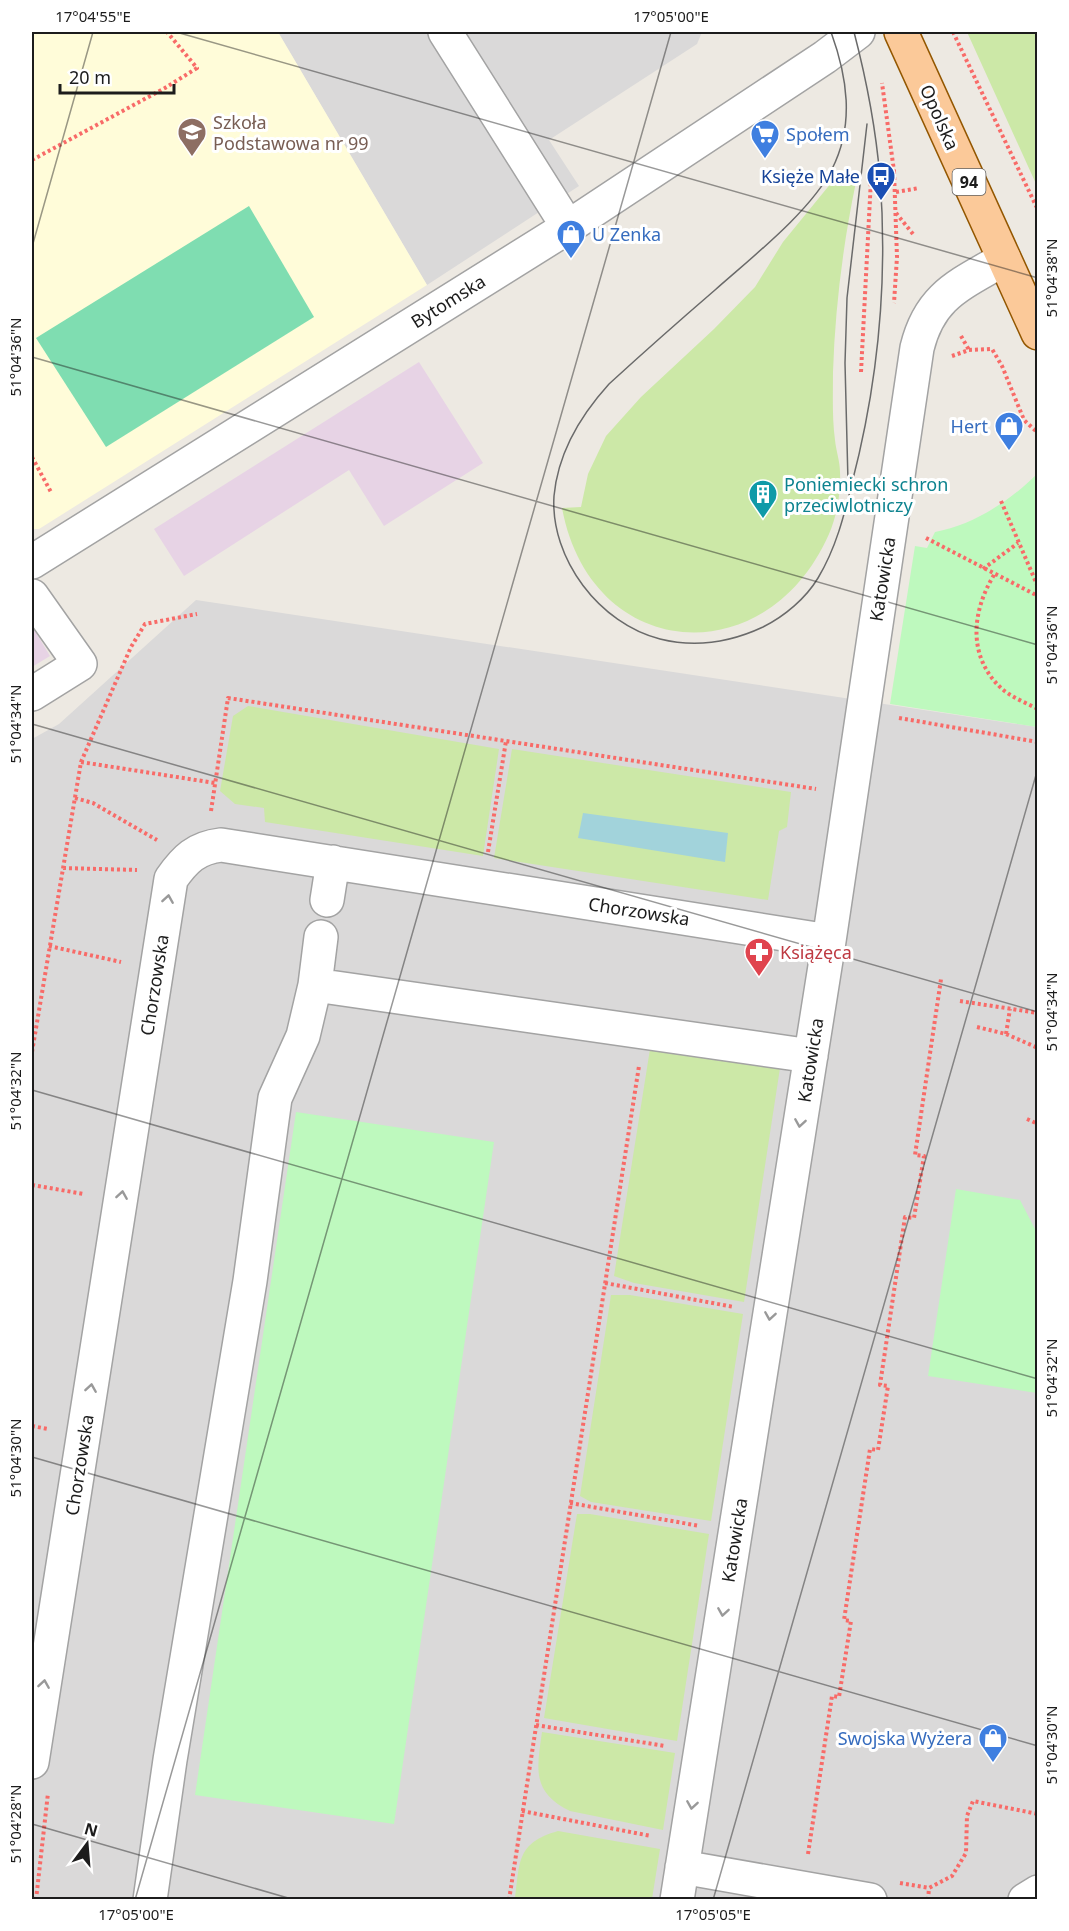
<svg xmlns="http://www.w3.org/2000/svg" width="1069" height="1931" viewBox="0 0 1069 1931" font-family="'Noto Sans',sans-serif">
<style>
.residential{fill:#dad9d9}
.industrial{fill:#e7d3e5}
.education{fill:#fffcd9}
.grass{fill:#cce8a7}
.park{fill:#bef9be}
.pitch{fill:#7fddb1}
.water{fill:#a2d3db}
.lines{fill:none;stroke-linecap:round;stroke-linejoin:round}
.minor-casing{stroke:#a3a3a3;stroke-width:36}
.major-casing{stroke:#935701;stroke-width:36}
.path{stroke:#f86b68;stroke-width:4;stroke-dasharray:3 3;stroke-linecap:butt}
.minor{stroke:#fff;stroke-width:33}
.major{stroke:#fbc999;stroke-width:33}
.tram{stroke:#6a6a6a;stroke-width:1.5}
.oneway{stroke:#999}
.ticks{fill:none;stroke:#1c1c1c;stroke-width:1.5;stroke-opacity:0.45}
.labels{text-anchor:middle;dominant-baseline:central;stroke-width:6;stroke-linejoin:round;paint-order:stroke}
.shield{fill:#fff;stroke:#606060;stroke-width:1.5}
.shield-label{font-size:16px;font-weight:bold;fill:#1c1c1c}
.street-label{font-size:18px;fill:#1c1c1c;stroke:#fff}
.education-label{font-size:18px;fill:#785e54;stroke:#fff;text-anchor:start}
.shop-label{font-size:18px;fill:#366cbe;stroke:#fff;text-anchor:start}
.transit-label{font-size:18px;fill:#164399;stroke:#fff;text-anchor:end}
.culture-label{font-size:18px;fill:#0d838f;stroke:#fff;text-anchor:start}
.health-label{font-size:18px;fill:#be3a42;stroke:#fff;text-anchor:start}
.neatline{fill:none;stroke:#1c1c1c;stroke-width:2}
.ticks-label{font-size:15px;text-anchor:middle;fill:#1c1c1c}
</style>
<rect width="100%" height="100%" fill="#ede9e2"/>
<path class="residential" d="M278,32h424l-5,12 -148,96 30,46 -152,99z
M196,600l841,127v1172l-1005,1v-1161l27,-15z"/>
<path class="industrial" d="M419,362l64,101 -99,63 -35,-56 -165,106 -30,-47z
M32,626l18,30 -18,11z"/>
<path class="education" d="M32,32h246l149,253 -388,244h-7z"/>
<path class="grass" d="M967,32h70v154z
M836,177l20,5c-13,62 -21,127 -23,190 0,22 -1,46 2,68 1,11 5,21 5,32 1,19 -3,44 -11,62 -62,141 -238,129 -267,-26l19,-1 7,-33 18,-38 35,-39 73,-68 41,-42 28,-45z
M248,706l251,43 -16,107 -218,-34 -1,-14 -29,-4 -15,-13 13,-75z
M512,749l279,43 -4,35 -8,4 -11,69 -274,-42z
M650,1049l130,19 -36,234 -110,-19 -20,-7z
M611,1295h19l113,19 -32,207 -120,-19 -11,-6z
M577,1514h13l119,20 -32,207 -133,-23z
M542,1732l133,21 -12,77 -93,-19c-39,-19 -33,-43 -28,-79z
M558,1831l102,18 -8,50h-137c5,-37 1,-56 43,-68z"/>
<path class="park" d="M1037,474v253l-147,-23 25,-158 12,2 8,-16c38,-7 75,-31 102,-58z
M296,1112l198,30 -100,682 -199,-29z
M956,1189l64,11 17,33v160l-109,-17z"/>
<path class="pitch" d="M249,206l65,111 -208,130 -70,-109z"/>
<path class="water" d="M583,813l145,20 -3,29 -147,-24z"/>
<g class="lines">
<g class="minor-casing">
<path id="minor" d="M445,32l123,195
M32,562l536,-335 257,-170 33,-25
M32,596l48,68 -48,30
M327,900l6,-38
M315,985l496,71
M32,1762l139,-883c14,-20 25,-31 50,-34l608,96
M682,1867l188,33
M150,1900l20,-140 80,-479 25,-183 28,-62 12,-51 6,-48
M677,1900l152,-959 88,-593c13,-53 43,-63 87,-89
M1025,1900l13,-8"/>
</g>
<g class="major-casing">
<path id="major" d="M901,32l137,301"/>
</g>
<path class="path" d="M953,32l85,178
M32,160l133,-72 32,-20 -30,-36
M894,171l3,86 -3,46
M896,192l23,-4
M896,213l17,21
M961,336l8,14
M952,356l17,-6 23,-1 10,17 22,54 14,13
M861,372l10,-193 23,-8 -12,-88
M32,457l20,37
M1001,501l37,86
M926,538l112,58
M983,569l35,-26
M994,575c-22,36 -27,81 7,113 10,9 25,15 37,21
M899,718l139,24
M81,762l134,21
M75,798l18,5 64,37
M211,811l17,-113 588,91
M488,852l18,-111
M63,868l74,2
M49,946l72,16
M960,1001l78,12
M977,1027l29,7 32,14
M1006,1034l4,-25
M32,1052l49,-290 50,-115 14,-23 52,-10
M1027,1119l11,5
M32,1185l52,9
M605,1283l129,24
M32,1426l16,3
M570,1503l130,23
M536,1725l129,21
M522,1811l129,25
M808,1854l24,-158 7,1 12,-76 -7,-1 26,-171 8,1 10,-64 -8,-1 25,-168 9,1 10,-62 -9,-1 26,-176
M900,1883l29,5 23,-12 14,-23 1,-37 6,-15 65,13
M36,1900l12,-107
M509,1900l130,-834
M928,1900l1,-12"/>
<use href="#minor" class="minor"/>
<use href="#major" class="major"/>
<path class="tram" d="M831,32c16,44 24,92 1,137 -21,42 -81,89 -117,121 -36,31 -71,62 -106,94 -29,32 -51,68 -55,112 -4,63 46,128 106,143 36,9 71,3 103,-12 22,-11 43,-29 55,-49 18,-30 26,-62 34,-95 26,-100 36,-202 28,-305 -4,-48 -14,-100 -26,-146
M848,482l-3,-119 2,-65 20,-174"/>
</g>
<defs><path id="oneway-chevron" d="M-2-3.5L2.5 0L-2 3.5" fill="none" stroke-width="1.6" stroke-linecap="round" stroke-linejoin="round" transform="scale(1.5)"/></defs>
<g class="oneway">
<use href="#oneway-chevron" transform="translate(168 899) rotate(-81)"/>
<use href="#oneway-chevron" transform="translate(800 1123) rotate(99)"/>
<use href="#oneway-chevron" transform="translate(122 1195) rotate(-81)"/>
<use href="#oneway-chevron" transform="translate(770 1316) rotate(99)"/>
<use href="#oneway-chevron" transform="translate(91 1388) rotate(-81)"/>
<use href="#oneway-chevron" transform="translate(723 1612) rotate(99)"/>
<use href="#oneway-chevron" transform="translate(44 1684) rotate(-81)"/>
<use href="#oneway-chevron" transform="translate(692 1805) rotate(99)"/>
</g>
<path class="ticks" d="M176,32l862,246M32,247l61,-215M32,357l1006,288M32,724l1006,288M32,1090l1006,289M32,1457l1006,289M32,1824l263,76M135,1900l536,-1868M713,1900l325,-1132"/>
<defs>
<g id="school-pin" transform="scale(1.5)"><path d="M0 17L-7.5 6A9.5 9.5 0 1 1 7.5 6Z" fill="#8d6e63" stroke="#fff"/><path d="M0-5L7-2L0 1L-7-2ZM-4 1L0 2.5L4 1V4Q0 6-4 4Z" fill="#fff"/></g>
<g id="supermarket-pin" transform="scale(1.5)"><path d="M0 17L-7.5 6A9.5 9.5 0 1 1 7.5 6Z" fill="#3f7fe0" stroke="#fff"/><path d="M-6-5.5h2.5l.6 2H6L4.5 2H-2.5L-4.4-4H-6ZM-1.5 3.2a1.3 1.3 0 1 0 .1 0ZM3 3.2a1.3 1.3 0 1 0 .1 0Z" fill="#fff"/></g>
<g id="bus-pin" transform="scale(1.5)"><path d="M0 17L-7.5 6A9.5 9.5 0 1 1 7.5 6Z" fill="#1a4fb4" stroke="#fff"/><path d="M-5-6H5V4H4V6H2V4H-2V6H-4V4H-5ZM-3.5-4V0h7V-4ZM-3.5 1.2v1.5H-2V1.2ZM2 1.2v1.5H3.5V1.2Z" fill="#fff"/></g>
<g id="shop-pin" transform="scale(1.5)"><path d="M0 17L-7.5 6A9.5 9.5 0 1 1 7.5 6Z" fill="#3f7fe0" stroke="#fff"/><path d="M-5-2.5h2.3a2.7 3.5 0 0 1 5.4 0H5L5.5 6h-11ZM-1.5-2.5h3a1.5 2.3 0 0 0-3 0Z" fill="#fff"/></g>
<g id="building-pin" transform="scale(1.5)"><path d="M0 17L-7.5 6A9.5 9.5 0 1 1 7.5 6Z" fill="#0f9aa8" stroke="#fff"/><path d="M-4-6H4V6H1V3H-1V6H-4ZM-2.5-4.3h1.7v1.8h-1.7ZM.8-4.3h1.7v1.8H.8ZM-2.5-1h1.7V.8h-1.7ZM.8-1h1.7V.8H.8Z" fill="#fff"/></g>
<g id="pharmacy-pin" transform="scale(1.5)"><path d="M0 17L-7.5 6A9.5 9.5 0 1 1 7.5 6Z" fill="#e0444e" stroke="#fff"/><path d="M-2-6h4v4h4v4h-4v4h-4v-4h-4v-4h4Z" fill="#fff"/></g>
</defs>
<g fill-rule="evenodd">
<use href="#school-pin" x="192" y="132"/>
<use href="#supermarket-pin" x="765" y="134"/>
<use href="#bus-pin" x="881" y="176"/>
<use href="#shop-pin" x="571" y="234"/>
<use href="#shop-pin" x="1009" y="426"/>
<use href="#building-pin" x="763" y="494"/>
<use href="#pharmacy-pin" x="759" y="952"/>
<use href="#shop-pin" x="993" y="1738"/>
</g>
<g class="labels">
<rect class="shield" x="952.5" y="169" width="33" height="26" rx="4.5"/>
<g class="shield-label">
<text x="969" y="182">94</text>
</g>
<g class="street-label">
<text transform="translate(940 117) rotate(66)">Opolska</text>
<text transform="translate(448 301) rotate(-32)">Bytomska</text>
<text transform="translate(882 579) rotate(-81)">Katowicka</text>
<text transform="translate(639 911) rotate(9)">Chorzowska</text>
<text transform="translate(154 985) rotate(-81)">Chorzowska</text>
<text transform="translate(810 1060) rotate(-81)">Katowicka</text>
<text transform="translate(79 1465) rotate(-81)">Chorzowska</text>
<text transform="translate(734 1540) rotate(-81)">Katowicka</text>
</g>
<g class="education-label">
<text x="213" y="122">Szkoła<tspan x="213" dy="21">Podstawowa nr 99</tspan></text>
</g>
<g class="shop-label">
<text x="786" y="134">Społem</text>
<text x="592" y="234">U Zenka</text>
<text x="988" y="426" text-anchor="end">Hert</text>
<text x="972" y="1738" text-anchor="end">Swojska Wyżera</text>
</g>
<g class="transit-label">
<text x="860" y="176">Księże Małe</text>
</g>
<g class="culture-label">
<text x="784" y="484">Poniemiecki schron<tspan x="784" dy="21">przeciwlotniczy</tspan></text>
</g>
<g class="health-label">
<text x="780" y="952">Książęca</text>
</g>
</g>
<rect width="1069" height="1931" fill="none" stroke="#ffffff" stroke-width="66"/>
<g transform="translate(87 1844) rotate(16)" stroke="#ffffff" stroke-width="4.5" paint-order="stroke">
<path d="M0-4.5L10 22L0 15L-10 22Z" fill="#1c1c1c"/>
<text y="-9" font-size="16" font-weight="bold" text-anchor="middle" fill="#1c1c1c">N</text>
</g>
<path d="M60 84v9h114v-9" fill="none" stroke="#1c1c1c" stroke-width="3"/>
<text x="69" y="84" font-size="18" fill="#1c1c1c" stroke="#ffffff" stroke-width="4.5" paint-order="stroke">20 m</text>
<rect x="33" y="33" width="1003" height="1865" class="neatline"/>
<g class="ticks-label">
<text x="93" y="22">17°04'55"E</text>
<text x="671" y="22">17°05'00"E</text>
<text transform="translate(1052 278) rotate(-90)" y="5">51°04'38"N</text>
<text transform="translate(16 357) rotate(-90)" y="5">51°04'36"N</text>
<text transform="translate(1052 645) rotate(-90)" y="5">51°04'36"N</text>
<text transform="translate(16 724) rotate(-90)" y="5">51°04'34"N</text>
<text transform="translate(1052 1012) rotate(-90)" y="5">51°04'34"N</text>
<text transform="translate(16 1091) rotate(-90)" y="5">51°04'32"N</text>
<text transform="translate(1052 1378) rotate(-90)" y="5">51°04'32"N</text>
<text transform="translate(16 1458) rotate(-90)" y="5">51°04'30"N</text>
<text transform="translate(1052 1745) rotate(-90)" y="5">51°04'30"N</text>
<text transform="translate(16 1824) rotate(-90)" y="5">51°04'28"N</text>
<text x="136" y="1920">17°05'00"E</text>
<text x="713" y="1920">17°05'05"E</text>
</g>
</svg>
